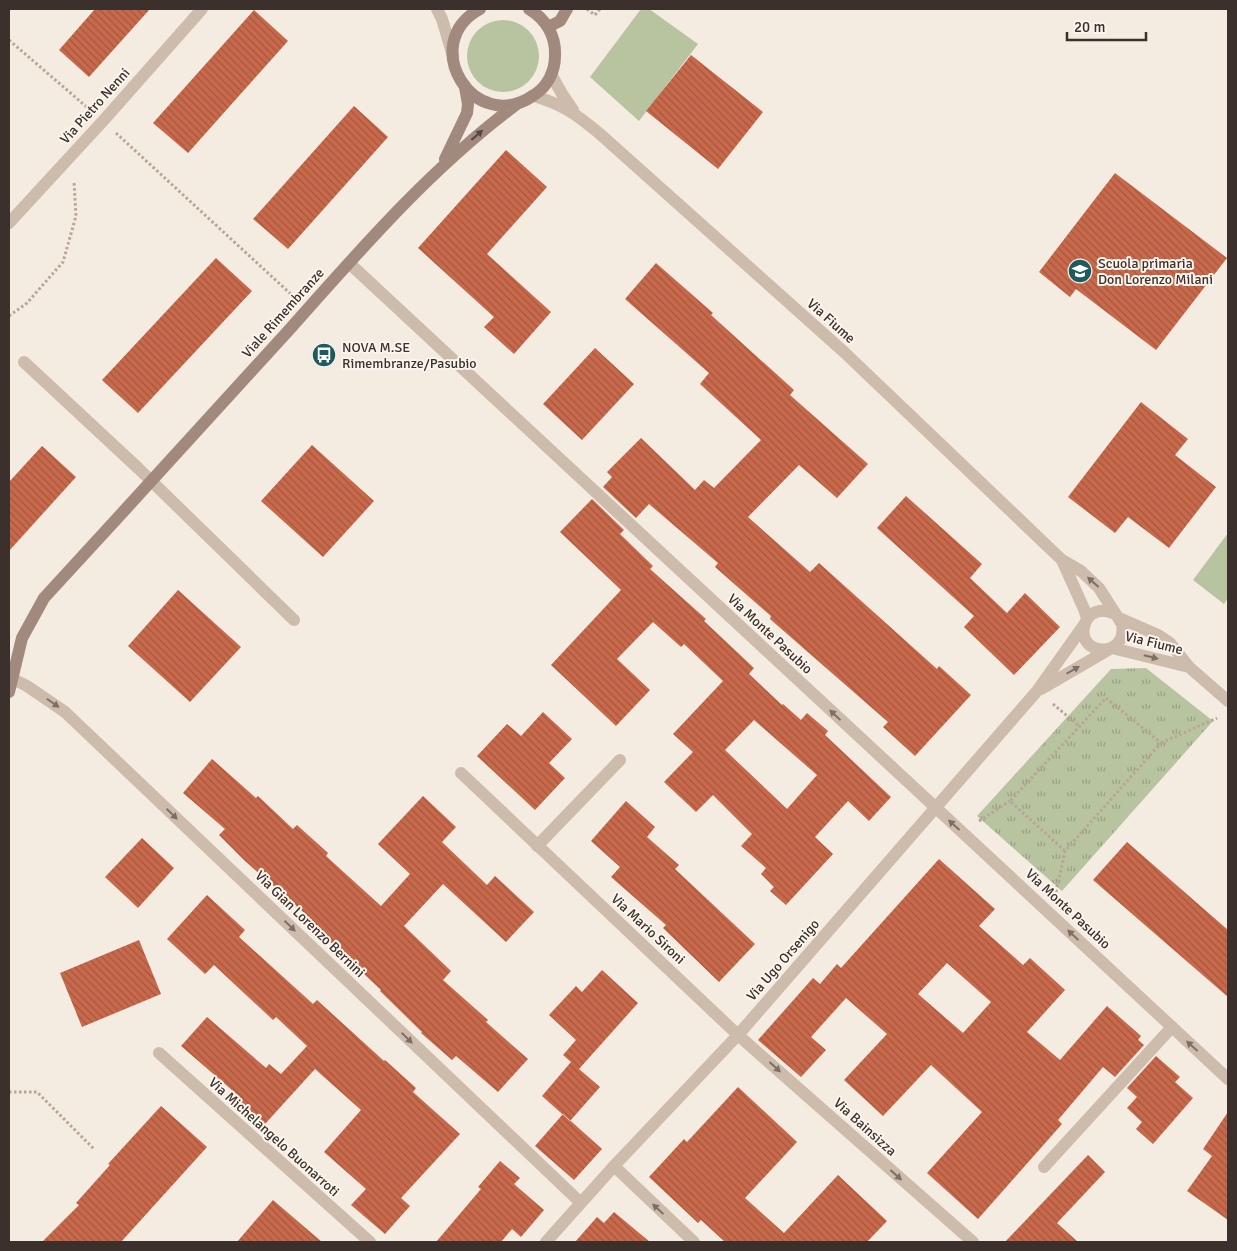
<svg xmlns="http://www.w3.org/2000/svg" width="1237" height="1251" viewBox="0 0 1237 1251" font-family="Signika,sans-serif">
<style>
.green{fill:#b8c4a0}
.park{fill:url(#park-tufts)}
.building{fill:url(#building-back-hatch);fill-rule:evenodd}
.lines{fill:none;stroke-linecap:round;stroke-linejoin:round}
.path{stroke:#b9a596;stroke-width:3;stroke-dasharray:2.5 2.5;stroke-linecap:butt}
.lane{stroke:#cdbbac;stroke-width:12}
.street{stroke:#cdbbac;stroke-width:12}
.secondary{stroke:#a18a7d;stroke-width:12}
.oneway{fill:#544640}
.oneway2{fill:#7d6f65}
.labels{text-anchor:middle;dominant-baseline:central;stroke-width:4;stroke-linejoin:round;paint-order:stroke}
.street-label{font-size:14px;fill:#3b302b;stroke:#fbf5ee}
.poi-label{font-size:14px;fill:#3b302b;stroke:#fbf5ee;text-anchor:start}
</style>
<defs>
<pattern id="park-tufts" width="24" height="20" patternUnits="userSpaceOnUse" patternTransform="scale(1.25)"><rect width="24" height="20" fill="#b8c4a0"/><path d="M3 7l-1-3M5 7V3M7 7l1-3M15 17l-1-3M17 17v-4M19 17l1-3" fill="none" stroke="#97a083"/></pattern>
<pattern id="building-back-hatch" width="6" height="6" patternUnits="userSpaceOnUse" patternTransform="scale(1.25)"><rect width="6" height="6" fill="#c8694b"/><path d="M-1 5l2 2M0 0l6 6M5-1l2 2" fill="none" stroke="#a4573f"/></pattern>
</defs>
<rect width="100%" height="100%" fill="#f4ebe1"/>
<path class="green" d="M641,9h8l49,35 -59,77 -49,-44z
M467 56a36 36 0 1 1 72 0a36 36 0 1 1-72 0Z
M1228,533v65l-4,6 -31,-24z"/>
<path class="park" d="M1146,668l67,53 -151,170 -85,-75 134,-147z"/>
<path class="building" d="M95,9h55l-61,68 -30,-27z
M254,10l34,31 -100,112 -35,-30z
M691,55l72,57 -45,57 -72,-58z
M354,106l34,31 -100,112 -35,-30z
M506,150l41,37 -60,67 64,58 -37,42 -30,-27 10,-10 -76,-69z
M1115,173l112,85 -71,92 -80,-61 -6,8 -31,-25z
M216,258l36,33 -114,122 -36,-33z
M656,263l57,50 -2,2 83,75 -4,5 78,69 -31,34 -38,-33 -51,52 62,55 9,-9 118,106 2,-3 32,29 -56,61 -32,-29 5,-5 -118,-103 1,-3 -56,-49 3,-4 -69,-59 -13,14 -33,-31 9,-10 -5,-5 34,-34 54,52 9,-10 10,8 47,-48 -61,-56 9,-11 -84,-74z
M595,348l39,36 -52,56 -39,-36z
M1141,402l47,37 -13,16 41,32 -47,61 -41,-31 -13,16 -47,-36z
M312,445l62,56 -51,56 -62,-56z
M42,446l34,31 -67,74v-69z
M906,496l76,68 -12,14 37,35 18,-20 35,34 -46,48 -50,-48 10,-11 -97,-88z
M592,499l32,31 -4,4 33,32 -3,3 56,50 -2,2 50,47 -5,6 33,31 1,-1 18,16 6,-7 21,18 -3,4 66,62 -22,24 -21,-20 -33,36 18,17 -47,51 -16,-14 4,-4 -13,-13 5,-6 -25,-22 11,-12 -39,-39 -17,17 -32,-30 29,-30 -20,-18 50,-53 -39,-37 -3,3 -28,-25 -36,37 33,31 -34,36 -65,-61 70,-75 -61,-58zM754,720l63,55 -30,34 -62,-59z
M178,590l63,57 -51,55 -62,-56z
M543,712l29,27 -23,24 16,15 -30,32 -58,-54 30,-32 14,12z
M212,759l44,39 2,-2 35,33 4,-4 31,28 -2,3 55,50 29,-32 -32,-30 45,-48 33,31 -14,15 45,43 8,-9 39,36 -28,30 -63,-58 -39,42 47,45 -8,9 45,40 -2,2 42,37 -30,33 -42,-36 -4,4 -31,-27 1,-1 -42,-41 1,-1 -73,-69 2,-3 -65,-57 -26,-26 6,-6 -42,-36z
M626,801l29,26 -8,10 32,28 -4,4 80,75 -36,38 -56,-54 3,-3 -55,-48 9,-10 -29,-26z
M142,838l32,30 -36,40 -33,-31z
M1127,842l101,88v67l-135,-117z
M939,859l56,50 -16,17 44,39 7,-7 35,32 -38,42 33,28 47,-54 34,30 -3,4 6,5 -29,32 -12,-10 -45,53 4,4 -84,95 -51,-46 55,-61 -51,-47 -48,51 -39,-36 43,-46 -41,-36 -35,39 15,13 -25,27 -43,-37 55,-62 7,6 17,-20 4,4zM947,963l44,39 -28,31 -45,-39z
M207,895l38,35 -6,7 74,67 4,-4 67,61 1,-1 31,28 -3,4 47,42 -59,64 9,8 -25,28 -34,-29 15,-16 -42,-37 37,-42 -46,-41 -50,55 -27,-24 2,-3 -59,-51 26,-29 59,51 3,-4 12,10 26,-28 -31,-29 -3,3 -59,-55 -9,9 -38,-35z
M139,940l22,54 -79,33 -22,-54z
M602,970l36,33 -59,66 21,18 -30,34 -28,-25 29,-34 -8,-7 13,-15 -27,-25 27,-29 6,6z
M1156,1056l24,21 -5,5 18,16 -40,46 -17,-15 6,-7 -15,-14 10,-11 -10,-9z
M738,1087l59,55 -52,56 39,35 54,-58 49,46 -20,21h-142l-24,-22 -3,3 -49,-46 35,-38 3,3z
M161,1106l46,41 -86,95h-79l37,-37 -3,-2 34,-38 -2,-1z
M1228,1112v108l-41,-29 25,-35 -9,-7z
M563,1114l39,35 -28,31 -39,-34z
M1088,1155l17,17 -48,51 21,19h-73z
M500,1161l20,17 -6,6 30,26 -23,27 -9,-8 -11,13h-65l45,-53 -3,-2z
M273,1200l49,42h-85z
M614,1212l36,30h-75l22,-25 7,6z"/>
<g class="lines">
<path class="path" d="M587,9l8,6 5,-6
M9,40l80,69
M116,133l178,164
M9,316l18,-13 36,-41 13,-46 -2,-34
M1053,704l26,22
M1161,743l56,-25
M979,821l31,-20
M1056,892l9,-41 96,-108 -55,-45 -96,103 55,50
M9,1092h28l57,57"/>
<path class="lane" d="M24,362l115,107 155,151
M537,846l83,-86
M1044,1167l128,-140"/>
<path class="street" d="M437,9l5,10 11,37
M551,74l11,20 11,16
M534,96c30,9 42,18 66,38l244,218 218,208 19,11 18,17 23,36c6,35 -44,32 -38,3 1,-5 4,-10 8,-13 8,-5 15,-4 23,0
M9,223l94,-102 99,-112
M349,263l879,816
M1062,560l22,49 3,9
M1119,618l39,17 12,8 19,24 39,34
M1112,648l77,19
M11,678l16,8 38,26 516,491
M1041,689l67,-39
M461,773l277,262 235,207
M159,1053l211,189
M614,1166l80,76
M546,1242l68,-76 124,-131 299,-344 47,-66"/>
<path class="secondary" d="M480,9c-63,34 -6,128 54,86 13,-8 21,-23 21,-39 1,-20 -9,-37 -26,-47
M548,27l12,-6 7,-12
M445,159l22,-46 1,-9 -3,-17
M9,692l13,-54 22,-40c82,-89 163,-178 245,-268 71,-80 142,-162 228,-226"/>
</g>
<defs><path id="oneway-solid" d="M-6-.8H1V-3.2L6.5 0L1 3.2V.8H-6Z" transform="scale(1.25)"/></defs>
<use class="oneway" href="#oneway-solid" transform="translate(477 135) rotate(-41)"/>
<g class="oneway2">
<use href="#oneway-solid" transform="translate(1093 582) rotate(-138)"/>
<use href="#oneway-solid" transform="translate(1151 657) rotate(14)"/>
<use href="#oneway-solid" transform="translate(1073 670) rotate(-30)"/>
<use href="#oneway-solid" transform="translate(53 703) rotate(35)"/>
<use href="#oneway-solid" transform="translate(835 715) rotate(-137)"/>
<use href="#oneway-solid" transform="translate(172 814) rotate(44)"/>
<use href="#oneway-solid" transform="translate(954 825) rotate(-138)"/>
<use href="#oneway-solid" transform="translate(290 926) rotate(44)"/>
<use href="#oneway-solid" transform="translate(1073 935) rotate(-137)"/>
<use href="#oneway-solid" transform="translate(407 1038) rotate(44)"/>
<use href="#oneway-solid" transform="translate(1192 1046) rotate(-138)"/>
<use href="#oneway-solid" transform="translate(775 1067) rotate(42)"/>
<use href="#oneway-solid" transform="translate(896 1175) rotate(42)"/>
<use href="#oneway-solid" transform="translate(658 1209) rotate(-137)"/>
</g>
<defs>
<g id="school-disc" transform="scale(1.25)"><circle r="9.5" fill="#1f5a5e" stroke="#fbf5ee"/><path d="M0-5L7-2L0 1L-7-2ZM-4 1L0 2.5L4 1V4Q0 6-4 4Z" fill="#fff"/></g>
<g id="bus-disc" transform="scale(1.25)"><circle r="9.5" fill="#1f5a5e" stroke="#fbf5ee"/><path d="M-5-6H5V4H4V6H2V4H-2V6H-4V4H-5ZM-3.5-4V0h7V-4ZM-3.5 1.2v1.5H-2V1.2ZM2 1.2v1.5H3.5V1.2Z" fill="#fff"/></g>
</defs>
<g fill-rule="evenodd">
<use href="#school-disc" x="1080" y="271"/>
<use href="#bus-disc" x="324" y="355"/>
</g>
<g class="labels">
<g class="street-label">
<text transform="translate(95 106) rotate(-48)">Via Pietro Nenni</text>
<text transform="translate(283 313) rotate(-48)">Viale Rimembranze</text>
<text transform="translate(831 321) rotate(42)">Via Fiume</text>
<text transform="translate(770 634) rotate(43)">Via Monte Pasubio</text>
<text transform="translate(1154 643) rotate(14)">Via Fiume</text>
<text transform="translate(1068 909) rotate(43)">Via Monte Pasubio</text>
<text transform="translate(310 924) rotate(44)">Via Gian Lorenzo Bernini</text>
<text transform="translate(648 929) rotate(43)">Via Mario Sironi</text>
<text transform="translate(783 960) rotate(-49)">Via Ugo Orsenigo</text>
<text transform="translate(865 1127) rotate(42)">Via Bainsizza</text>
<text transform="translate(274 1137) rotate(42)">Via Michelangelo Buonarroti</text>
</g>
<g class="poi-label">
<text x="1098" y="263">Scuola primaria<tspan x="1098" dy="16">Don Lorenzo Milani</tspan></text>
<text x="342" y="347">NOVA M.SE<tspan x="342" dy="16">Rimembranze/Pasubio</tspan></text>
</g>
</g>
<rect width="1237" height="1251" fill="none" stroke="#3b302b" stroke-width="20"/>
<path d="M1067 32v8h79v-8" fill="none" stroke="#3b302b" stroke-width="2.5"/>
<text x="1074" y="32" font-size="15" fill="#3b302b" stroke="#fbf5ee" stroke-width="4" paint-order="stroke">20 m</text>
</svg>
